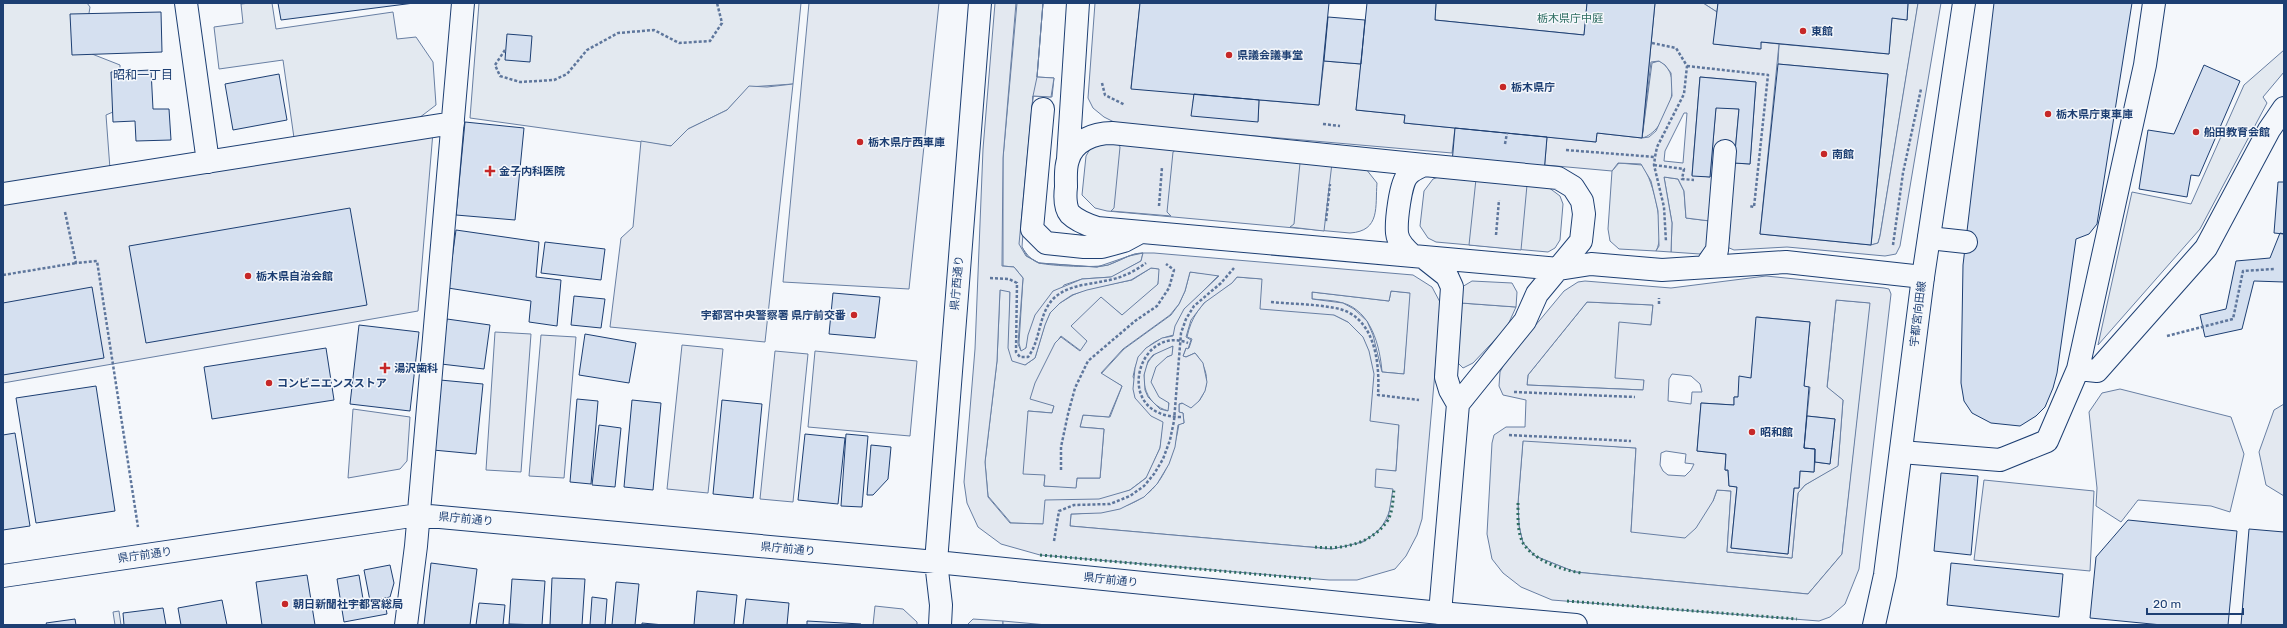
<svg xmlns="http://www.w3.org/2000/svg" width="2287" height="628" viewBox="0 0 2287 628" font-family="Rubik,'Noto Sans JP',sans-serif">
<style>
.green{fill:#e3e9f0;stroke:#687fa3}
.parking{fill:#e3e8f0;stroke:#687fa3;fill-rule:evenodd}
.building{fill:#d5e0f0;stroke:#1d3f73}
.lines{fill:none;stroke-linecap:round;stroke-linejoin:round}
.minor-casing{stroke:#1d3f73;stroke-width:24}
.major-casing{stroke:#1d3f73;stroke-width:24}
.path{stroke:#5e769c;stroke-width:2.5;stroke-dasharray:3 2;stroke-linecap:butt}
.minor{stroke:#f4f7fb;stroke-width:22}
.major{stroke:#f4f7fb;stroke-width:22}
.hedge{stroke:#2c6c60;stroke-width:3;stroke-dasharray:2 3;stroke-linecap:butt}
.poi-dot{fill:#c62828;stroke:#f4f7fb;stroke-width:1.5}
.labels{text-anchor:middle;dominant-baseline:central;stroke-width:3;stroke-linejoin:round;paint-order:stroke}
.park-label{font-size:11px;fill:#2c6c60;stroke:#f4f7fb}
.poi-label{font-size:11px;font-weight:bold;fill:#1d3f73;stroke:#f4f7fb;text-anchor:start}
.street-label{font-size:11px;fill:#1d3f73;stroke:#f4f7fb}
.neighbourhood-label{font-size:12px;fill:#1d3f73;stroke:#f4f7fb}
</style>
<rect width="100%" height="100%" fill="#f4f7fb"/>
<path class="green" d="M3,3h84l3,4 -4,25 6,22 28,11v44l-14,6 4,54 -107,17z
M250,3h22l4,26 117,-17 4,27 19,-2 17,25 3,43 -21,16 -121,17 -11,-78 -64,9 -5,-42 29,-4 -2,-19z
M479,3h322l-8,81 -44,3 -22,23 -39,19 -17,17 -201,-28z
M1017,3h26l-6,74 17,1 -2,19 -19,-1 -13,148c5,8 10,16 19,19 13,3 56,5 69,2 12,-4 22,-12 35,-12l-2,8 -29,16 -30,2 -18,6 -40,66h-3l-2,-8 4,-65 -9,-11 -11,-1v-108z
M1436,3h151l-3,32 -149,-15z
M1703,3h15l-1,9z
M1908,3h10l-2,14 -36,219 -2,7 -7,2 17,-171 -110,-10 1,-20 110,10 3,-36 15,2z
M2284,50v22l-21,25 4,6 -67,126 -102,116 34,-153 59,12 53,-119z
M1659,61c28,13 7,72 -17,77l10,-75z
M1108,142l258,27 11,14c-2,23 4,48 -27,50l-243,-22 -12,-3 -13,-13 4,-39 4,-7z
M1619,163l23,2c12,16 24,69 14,86l-37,-2 -9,-8 -2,-12 4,-58z
M1441,176l107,11 12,9 3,8 -3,36 -5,8 -7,4 -112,-10 -8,-4 -8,-12 4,-35 9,-12z
M1664,177l14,2 6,12 2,27 24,3 -1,23 -9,10 -29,-2 1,-29z
M1151,268l9,1 -2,15 -19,19 -17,12 -21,-17 -13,44 -7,9 -20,-15 -5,7 -2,63 -2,7 -24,-2 17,64 -1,11 32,1 1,-9h23l4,-49 -24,-2 3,-12 27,2 12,-31 -21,-12 23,-25 47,-34 8,-11 6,-13 5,-19 29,3 -34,34 -11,26c-24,5 -37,18 -41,42l31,45 -4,26 -13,29 -17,13 -87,34 -32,-1 -23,-27 -3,-34 12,-101 3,-72 10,2 -1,57 16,17 10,-7 10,-34 5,-11 10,-10 13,-8 14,-6 45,-9z
M1237,277l26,2 85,43 16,15 35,87 -3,47 -19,-1 17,19c-5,41 -21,54 -61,60l-263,-23 1,-12c69,-2 96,-20 108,-90l5,-1 -1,-10h-4v-9l20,-3c12,-17 9,-32 -4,-48l-9,4 -3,-1 3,-8h3l3,-9 -5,-2c4,-19 13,-32 28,-44 9,-5 16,-8 22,-16z
M1391,291l20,2 -7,81 -22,-2c-2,-26 -11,-61 -39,-69 -9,-3 -21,-3 -31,-4v-7l77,9z
M1836,300l35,3 -29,251 -34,40 -233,-22 -40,-16 -12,-13 -4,-17 -1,-23 5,-63 113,8 -5,84 82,-31 4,-11 14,1 -4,61 65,6 6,-65 7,-8 33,-20 5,-65 -16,-12z
M1587,302l66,3 -2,20 -32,-2 25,57v10l-117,-5 1,-10z
M1461,303l55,4 -9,20 -34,36 -10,5 -7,-7z
M1173,346v9l-6,2 2,54c-25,-5 -34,-39 -15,-56 5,-5 13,-7 19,-9z
M119,611l2,14h-6l-2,-13z
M973,619l30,2v4h-36z"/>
<path class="parking" d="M809,3h130l-30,286 -126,-7z
M995,3h21l-13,155 -1,108 12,1 9,11 -5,66 3,7 5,-3 2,-13 7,-20 18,-24 29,-12 29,-2 30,-16 2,-8 -14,3 -9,4 -12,5 -11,2 -18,-1 -40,-3 -13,-7 -7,-12 14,-148 4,-19 6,-74 -6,74 17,1 -3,19 -18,-1 -11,151 5,9 12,7 58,4 38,-13 8,-1h11l259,22 19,12 9,17 -19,215 -5,16 -11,21 -11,13 -38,11h-28l-289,-25 -39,-11 -23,-17 -11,-24 -3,-21 11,-133 8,-200zM1151,268l8,1 -1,15 -36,31 -21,-18 -30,29 16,15 -7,10 -19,-14 -6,6 -20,40 -5,16 24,7 -2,7 -24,-2 -5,63 22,1 -1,11 32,2 1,-10h23l4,-49 -24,-2 3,-12 26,2 13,-31 -21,-13 22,-24 47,-34 9,-11 6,-13 5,-19 29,4 -35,33 -9,17 -2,10 -11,2 -16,10 -8,9 -3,11 -2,21 2,9 16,18 12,6 -3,26 -14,30 -16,12 -31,9 -54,1 -2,24 -33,-1 -22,-26 -3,-35 12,-101 3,-71 10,2 -2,56 4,13 13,4 10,-7 10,-33 5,-12 10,-10 12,-8 15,-5 44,-10zM1237,277l25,2 -2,30 74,6 14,7 15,15 6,14 5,23 -4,47 29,4 -3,46 -20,-2 -1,18 18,2 -5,30 -10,12 -15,11 -31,7 -262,-23 1,-12 30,-1 19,-4 24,-12 13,-13 12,-20 6,-17 3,-22 6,-2 -1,-10 -4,-1v-8l3,-1 9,5 8,-7 6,-10 2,-9 -4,-19 -8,-10 -9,4 -3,-1 3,-8 2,1 3,-9 -5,-3 5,-17 13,-17 28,-20zM1391,291l19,2 -6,81 -22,-2 -9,-37 -6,-14 -13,-12 -11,-6 -31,-4v-7l77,9zM1173,346l-1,9 -5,2 -11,10 -5,15 8,15 10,6 -1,8 -8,-2 -12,-12 -3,-7 -1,-15 4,-14 5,-6z
M1095,3h45l-9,85 63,6 -1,9 65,18 1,-21 60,5 5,-44 37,3 -5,46 49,5 -1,8 51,5 -3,25 -334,-29 -14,-7 -11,-9 -5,-10z
M1655,3h48l14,9 -3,32 46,5 1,-7 18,2 -19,190 111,11 7,-2 2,-7 38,-233h23l-41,243 -4,8 -11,2 -98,-9 -53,3 -7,-3 -17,-26 -24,-3 -2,-27 -6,-12 -14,-2 8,46 -1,29 -15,-1 3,-5 -1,-35 -7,-30 -10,-17 -23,-1 -6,8 -67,-6 -1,8 3,-36 49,5 1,-9 45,5zM1659,61l6,4 6,8 1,23 -16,35 -7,6 -7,1 9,-76zM1700,77l56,5 -6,82 -16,-1 5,-54 -23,-2 -6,70 -18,-2zM1684,113h3l-4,50 -19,-2 1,-10z
M793,84l-28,258 -155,-15 11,-89 12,-11 8,-86 30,5 17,-17 39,-19 22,-24 18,1z
M433,132l-15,179 -415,72v-182z
M1118,143l59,6 -4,3 -6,60 4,4 -60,-5 3,-3 6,-61z
M1297,160l35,3 -8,68 -34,-4 4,-3 6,-61z
M1476,179l51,6 -6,65 -52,-5z
M1766,276l118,12 5,1 2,5 -32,275 -14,35 -15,13 -11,4 -267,-21 -31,-13 -18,-14 -11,-14 -5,-25 5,-91 2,-8 12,-8h19l1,-27 -23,-5 -4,-9 1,-14 5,-10 59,-71 14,-9 7,-1 86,7zM1836,300l34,3 -28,251 -34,40 -233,-22 -40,-16 -12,-13 -4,-17 -1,-23 5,-62 113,7 -5,84 54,6 11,-10 17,-27 4,-11 14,1 -4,61 65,6 6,-65 7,-8 33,-19 5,-66 -16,-13zM1587,302l66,3 -2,20 -32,-3 -4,56 29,2 -1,10 -116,-5 1,-10zM1757,317l53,5 -6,65h6l-3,29 28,3 -5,45 -15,-2 -1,10 -14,-1 -1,17h-5l-6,66 -57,-6 6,-61 -8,-1 -1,-15 -3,-1 1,-16 -29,-3 4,-48 33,2v-8h5l12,-19zM1672,374l19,2 9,8 2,8h-10l-1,12 -23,-3 1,-22zM1666,451l20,3 -1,9 9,1 -3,6 -6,6 -17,-1 -5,-4 -3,-6 1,-12z
M1472,281l40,2 5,9 -1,15 -55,-4 1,-16z
M495,332l36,2 -10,138 -35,-2z
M541,335l35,2 -12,141 -35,-2z
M682,345l41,4 -15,144 -41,-4z
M775,351l33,3 -15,148 -33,-3z
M815,351l102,10 -7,75 -102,-9z
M2120,389l111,28 13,37 -14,58 -19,-6 -73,-6 -17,22 -25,-16 1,-18 -8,-76 13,-19z
M2284,404v92l-18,-11 -7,-33 15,-42z
M353,409l57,8 -3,44 -7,8 -52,9z
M1984,480l110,11 -4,80 -116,-11z
M875,606l28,3 14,13v3h-44z
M1003,621l44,4h-44z"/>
<path class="building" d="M278,3h136l-133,17z
M1140,3h189l-10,102 -188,-16z
M1367,3h69l-1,17 149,15 3,-32h68l-13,135 -45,-5 -1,9 -192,-19 1,-8 -49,-5z
M1718,3h190l-1,17 -15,-2 -3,36 -128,-12v7l-48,-5z
M1994,3h138l-35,221 -8,10 -13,5 -19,134 -4,15 -8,19 -9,9 -16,10 -29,-3 -19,-10 -8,-12 -3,-18 2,-118z
M161,12l1,40 -90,3 -2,-41z
M1328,17l37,3 -4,44 -37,-3z
M507,34l25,2 -2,26 -25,-2z
M1778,64l110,10 -17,171 -111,-11z
M2204,65l36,16 -41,95 -8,-1 -4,22 -48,-8 9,-59 26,4z
M151,70l2,39h16l2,31 -35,1 -1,-20 -22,1 -2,-50z
M279,74l8,46 -54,10 -8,-46z
M1700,77l56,5 -6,82 -16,-1 5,-54 -23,-1 -6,69 -18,-1z
M1194,94l65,6 -1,22 -67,-6z
M465,122l59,6 -9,92 -59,-5z
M1455,128l92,9 -3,36 -92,-10z
M2278,182h6v52l-10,-1z
M350,208l17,97 -221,38 -17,-97z
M456,230l83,12 -3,35 25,3 -4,46 -28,-4 2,-21 -83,-13z
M2280,233l4,1v48l-30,-1 -12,48 -37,8 -5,-22 26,-6 10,-48 34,-3z
M545,242l60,7 -4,31 -60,-7z
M92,287l12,71 -101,17v-72z
M833,293l47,4 -5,41 -46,-4z
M574,296l31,3 -4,29 -30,-3z
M1756,317l54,5 -6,64 5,1 -5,61 11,1 -1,23 -14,-1 -1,17h-5l-6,66 -57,-6 6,-61 -8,-1 -1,-16h-3l1,-16 -29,-3 4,-48 33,2v-8h4l1,-21 12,2z
M447,319l43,6 -6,44 -43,-5z
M359,325l60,7 -9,79 -60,-7z
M585,334l51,9 -7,40 -50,-8z
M326,348l8,52 -122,19 -8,-52z
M440,380l43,4 -7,70 -43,-4z
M96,386l19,125 -79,12 -20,-125z
M577,399l21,2 -7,83 -21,-2z
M632,400l29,3 -8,87 -29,-3z
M722,400l40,4 -9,94 -40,-4z
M1807,416l28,3 -5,45 -15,-2v-13l-11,-1z
M599,425l22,3 -6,59 -23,-2z
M15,433l15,93 -27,4v-95z
M805,434l40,4 -7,66 -40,-4z
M846,434l22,2 -6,71 -21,-1z
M871,445l20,2 -3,32 -15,16h-6z
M1941,473l37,3 -7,79 -37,-4z
M2128,520l109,11 -9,94h-66l-72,-7 6,-61z
M2249,529l35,3v93h-43z
M431,563l46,6 -7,56h-46z
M1951,563l112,11 -4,43 -112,-12z
M390,565l4,18 -4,14 -20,4 -6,-31z
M307,575l8,50h-53l-6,-43z
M359,575l5,30 21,-3 2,12 -43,8 -7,-43z
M552,578l33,1 -3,46h-32z
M512,579l33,2 -3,44 -33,-1z
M616,582l23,2 -4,41h-23z
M697,591l40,4 -3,30h-40z
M592,597l15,2 -2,26h-15z
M746,599l43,4 -2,22h-44z
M222,600l5,25h-46l-3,-17z
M479,603l26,2 -2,20h-27z
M163,608l3,17h-42l-1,-12z
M75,619l1,6h-29l-1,-2z
M807,621l54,3v1h-54z
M642,623l22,2h-22z"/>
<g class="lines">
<g class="minor-casing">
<path id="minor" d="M186,3l22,159
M1043,109l-11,120 14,14 38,4h18l22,-6 13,-7
M1068,159l10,-156
M3,194l450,-71
M1929,238l37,4
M1413,256l-316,-28c-9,-3 -20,-7 -27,-14 -5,-6 -5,-19 -4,-27 0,-9 -1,-19 2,-27 5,-19 26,-27 44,-27l312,32
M1423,257l24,19 5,11 -6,90 4,13 8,14
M1706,266l11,-16 8,-99
M2078,369l19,2 109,-123 63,-118 15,-22
M1901,452l99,8 47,-19 31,-72 67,-304 9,-62
M3,576l415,-61 518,47 5,43 -1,20
M1440,613l18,-209 67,-83 12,-27 44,-53 3,-27 -2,-13 -9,-14 -15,-9 -134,-13c-6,3 -12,5 -16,10 -8,8 -12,47 -11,58 1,10 9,17 16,23l146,13 32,-5 71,6 124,-8 137,15
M406,625l10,-79 47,-543"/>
</g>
<g class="major-casing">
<path id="major" d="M980,3l-44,559 504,51 136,12
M1874,625l11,-50 38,-298 41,-274"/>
</g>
<path class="path" d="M1652,43l24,5 11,18 -3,28 -27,53 -2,10 -1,8 10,42 2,35
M505,50l-10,15 5,11 20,6 34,-2 13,-6 20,-24 31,-17 36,-3 25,13 31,-2 12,-18 -5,-20
M1687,66l81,9 -14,132 -5,-1
M1102,83l3,12 20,10
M1323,124l17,2
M1505,144l2,-11
M1566,150l89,7
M1654,165l30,4 -2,10 12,1
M1159,206l3,-39
M65,212l11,51 21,-2 41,266
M1326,221l4,-37
M1496,235l3,-35
M1893,245l10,-72 18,-84
M3,275l73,-12
M990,278l19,1 8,4 -1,69 4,5h8c13,-17 10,-42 25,-58 14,-14 34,-14 51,-18 15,-2 30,-9 42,-18
M1271,302c21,2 43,2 64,6 40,7 45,54 43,87l41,5
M1659,304v-6
M2167,336l66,-17 10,-48 31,-2
M1514,392l121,5
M1181,417c-70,0 -43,-94 7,-74
M1509,435l122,6
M1061,470v-23l7,-33 7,-26 13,-27 47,-40 22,-15 12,-18 5,-18 -8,-6
M1054,541l5,-30 15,-6 36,-1 20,-8 14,-10 10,-12 9,-15 7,-19 4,-19 7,-88 5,-14 8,-13 27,-23 13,-15"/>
<use href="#minor" class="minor"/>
<use href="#major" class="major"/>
<path class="hedge" d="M1518,503c0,12 -1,29 5,40 11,18 41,28 60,30
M1315,547c27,3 57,-3 73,-27 5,-9 5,-22 6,-31
M1040,555l271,24
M1567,601l230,18"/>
</g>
<g class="poi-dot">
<circle cx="1803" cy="31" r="4"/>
<circle cx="1229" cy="55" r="4"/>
<circle cx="1503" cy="87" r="4"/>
<circle cx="2048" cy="114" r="4"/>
<circle cx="2196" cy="132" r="4"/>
<circle cx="860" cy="142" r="4"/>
<circle cx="1824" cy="154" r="4"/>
<path d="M488 165h4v4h4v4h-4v4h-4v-4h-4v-4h4z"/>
<circle cx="248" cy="276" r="4"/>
<circle cx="854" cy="315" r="4"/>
<path d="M383 362h4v4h4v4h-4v4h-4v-4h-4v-4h4z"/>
<circle cx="269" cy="383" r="4"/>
<circle cx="1752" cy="432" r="4"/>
<circle cx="285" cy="604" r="4"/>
</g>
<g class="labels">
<g class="park-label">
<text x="1570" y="18">栃木県庁中庭</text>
</g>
<g class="poi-label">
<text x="1811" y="31">東館</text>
<text x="1237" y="55">県議会議事堂</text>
<text x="1511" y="87">栃木県庁</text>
<text x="2056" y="114">栃木県庁東車庫</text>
<text x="2204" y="132">船田教育会館</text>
<text x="868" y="142">栃木県庁西車庫</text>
<text x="1832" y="154">南館</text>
<text x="499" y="171">金子内科医院</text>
<text x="256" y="276">栃木県自治会館</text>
<text x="846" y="315" text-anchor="end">宇都宮中央警察署 県庁前交番</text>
<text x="394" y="368">湯沢歯科</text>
<text x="277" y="383">コンビニエンスストア</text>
<text x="1760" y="432">昭和館</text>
<text x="293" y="604">朝日新聞社宇都宮総局</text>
</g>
<g class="street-label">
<text transform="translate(957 283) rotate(-85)">県庁西通り</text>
<text transform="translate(1918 314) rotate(-83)">宇都宮向田線</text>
<text transform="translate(466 519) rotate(5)">県庁前通り</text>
<text transform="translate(788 549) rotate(5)">県庁前通り</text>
<text transform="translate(145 555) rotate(-8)">県庁前通り</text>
<text transform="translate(1111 580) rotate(6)">県庁前通り</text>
</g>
<g class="neighbourhood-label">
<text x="143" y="75">昭和一丁目</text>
</g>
</g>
<rect width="2287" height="628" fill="none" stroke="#1d3f73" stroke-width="8"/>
<path d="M2147 608v6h96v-6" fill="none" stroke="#1d3f73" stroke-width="2"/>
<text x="2153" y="608" font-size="12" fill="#1d3f73" stroke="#f4f7fb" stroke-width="3" paint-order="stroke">20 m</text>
</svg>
